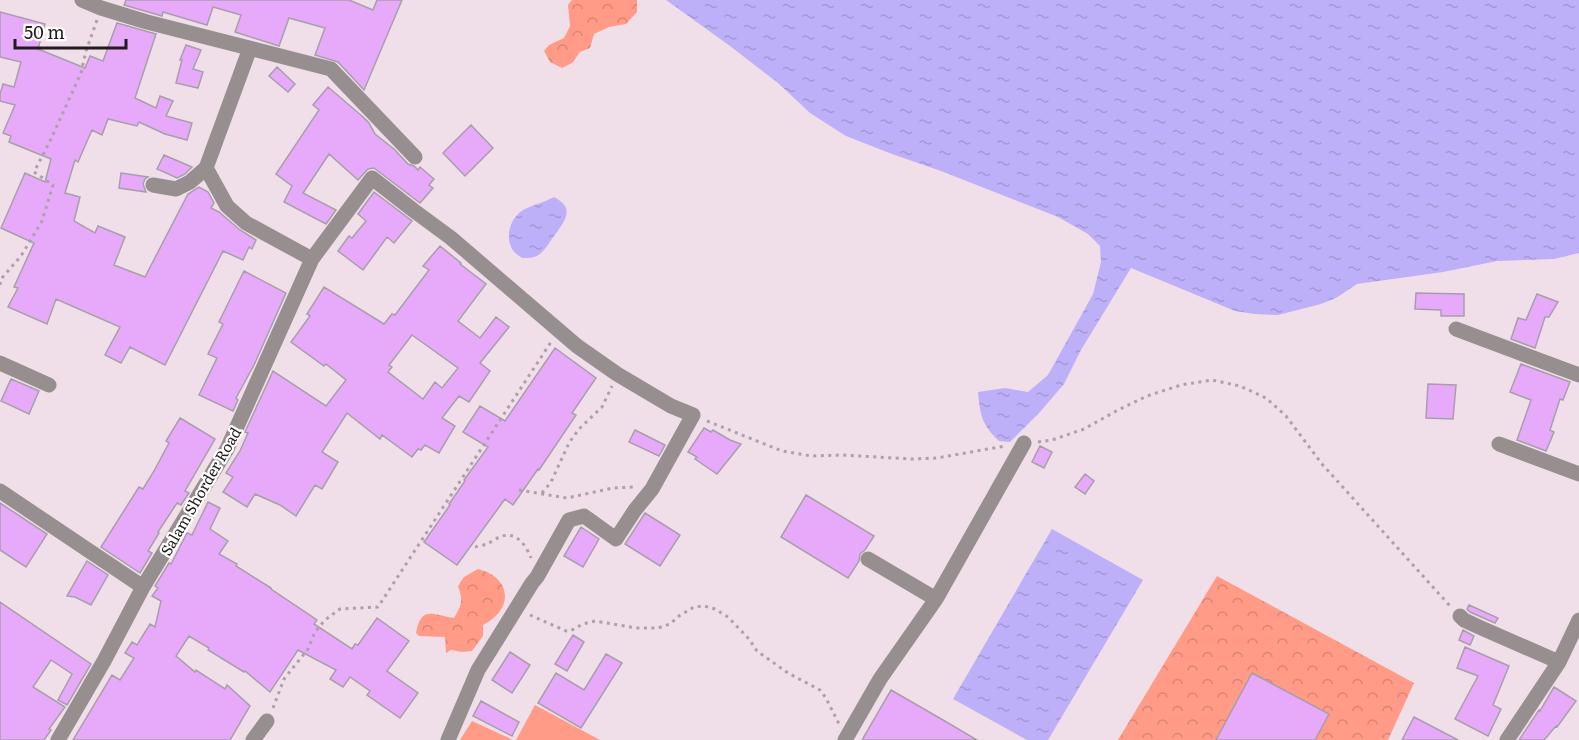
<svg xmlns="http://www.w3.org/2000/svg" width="1579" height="740" viewBox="0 0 1579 740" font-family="Literata,serif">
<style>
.green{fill:#ff9b86}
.forest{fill:url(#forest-crowns)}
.water{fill:url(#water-ripples)}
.building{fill:#e7aafa;stroke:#a89eab;stroke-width:1.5;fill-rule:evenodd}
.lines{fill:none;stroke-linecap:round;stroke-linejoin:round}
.path{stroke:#ada0a8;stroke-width:3;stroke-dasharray:3 4.5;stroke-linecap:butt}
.minor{stroke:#978e8f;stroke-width:15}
.labels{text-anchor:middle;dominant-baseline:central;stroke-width:4.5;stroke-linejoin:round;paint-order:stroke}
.street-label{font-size:15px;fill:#211b1e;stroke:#fff}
</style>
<defs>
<pattern id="forest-crowns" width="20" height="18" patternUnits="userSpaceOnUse" patternTransform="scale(1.5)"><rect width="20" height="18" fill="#ff9b86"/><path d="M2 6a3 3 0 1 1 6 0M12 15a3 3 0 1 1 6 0" fill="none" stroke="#da8573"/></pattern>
<pattern id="water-ripples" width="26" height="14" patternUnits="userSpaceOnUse" patternTransform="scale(1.5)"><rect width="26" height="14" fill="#beb0f8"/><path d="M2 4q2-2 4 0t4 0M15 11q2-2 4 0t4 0" fill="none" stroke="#a397d4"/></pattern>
</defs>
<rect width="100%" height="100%" fill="#f0dfe9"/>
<path class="green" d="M535,705l65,35h-84z
M472,721l41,19h-53z"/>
<path class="forest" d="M572,0h65v12l-11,12 -17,3 -15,7 -4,14 -10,4 -8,11 -10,5 -12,-6 -6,-11 5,-6 15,-7 6,-12 -2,-21z
M478,569c33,8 37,40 5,56v11l-11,15 -10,1 -11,-2 -5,3 -1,-16 -26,-1 -3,-3c5,-28 17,-18 38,-15 7,-13 10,-16 4,-32l6,-9z
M1217,576l197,107 -26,57h-270z"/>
<path class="water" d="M666,0h913v253l-25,6 -57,2 -54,11 -86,12 -21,14 -15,6 -43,11 -24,-1 -19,-3 -104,-43 -50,82 -17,34 -24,28 -30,30 -11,-1c-17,-16 -19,-26 -21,-49l27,-4 23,4 20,-17 45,-81 8,-32 -1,-16 -12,-12 -30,-17 -117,-46 -49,-17 -46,-18 -36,-23 -32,-30 -48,-37z
M554,197c21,11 12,22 1,38 -5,6 -9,14 -15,19 -5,4 -11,4 -18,4 -4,-3 -8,-5 -10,-9 -8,-15 0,-35 15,-41 9,-4 18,-6 27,-11z
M1052,529l91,51 -95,160h-21l-74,-41z"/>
<path class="building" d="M126,0h223l24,10 4,-10h25l-38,90 -26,-28 -23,-7 10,-27 -36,-10 -10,28 -44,-14 6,-17 -28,-8 -6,18 -44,-13 -1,4 -38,-11z
M0,12l45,12 -7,25 47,19 5,-12 13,5 14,-38 39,11 -21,64 21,10 4,-12 13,5 -7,15 26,7 -5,17 -22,-6 -26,-12 -2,4 -29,-7 -6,16 -10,-5 -14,32 -3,-2 -10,33 15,4 -6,24 21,12 3,-7 27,11 -11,28 31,12 43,-83 11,-7 9,5 6,11 -3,5 8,4 21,18 16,10 -4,9 -3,-2 -6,13 -20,-9 -58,114 -35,-18 -9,16 -16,-8 15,-28 -64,-28 -9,25 -39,-17 10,-19 -4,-1 20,-44 -33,-15 24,-55 20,9 6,-23 -42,-17 2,-6 -8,-3 12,-28 -15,-4v-7l3,-10 11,3 7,-25 -21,-5z
M186,45l15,5 -8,19 10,3 -5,16 -22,-5 6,-23h-2z
M277,67l18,17 -7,8 -19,-16z
M328,87l34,29 7,7 6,11 19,15 14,15 6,2 4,4 2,-3 14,12 -5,6 4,3 -13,15 -46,-35 -6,1 -10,11 -29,-26 -26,39 33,17 -10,14 -42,-22 8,-16 -16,-12 43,-64 -6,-5z
M471,125l22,23 -28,28 -22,-23z
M164,155l28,12 -7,7 -8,4 -20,-9z
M121,173l27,4 -3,2 -2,5 3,8 -27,-4z
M374,192l38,29 -18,22 -7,-6 -24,33 -25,-19 11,-15 3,2 14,-17 -8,-7z
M440,246l21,17 -1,1 26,20 -28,37 22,17 16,-21 13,10 -29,36 10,8 -21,31 -10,-6 -17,22 13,8 -16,27 -14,-8 -4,5 -3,-1 -6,8 -30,-22 -2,4 -33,-26 -25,39 16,10 -16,27 -7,-4 -19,31 -16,-11 -25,-11 -8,13 -24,-15 10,-15 -7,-4 14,-22 8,-18 -3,-1 28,-61 53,35 20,-26 -20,-16 -2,2 -33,-24 19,-26 -3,-2 17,-27 60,37 8,-10 3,1 34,-45 -6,-4zM412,335l46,33 -16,20 -7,-6 -12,17 -35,-27 4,-5 -3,-2z
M244,271l42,22 -32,72 -18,33 2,2 -5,11 -34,-16 18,-37 -9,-4 15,-30 -4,-2z
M1416,293l48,1v22h-23v-6l-26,-1z
M1537,294l21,8 -9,15h-4l-10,31 -24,-9 7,-21 8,2z
M555,348l41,30 -24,35 4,2 -37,55 -1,-1 -25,36 -8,-6 -48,66 -33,-23 26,-37 -1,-1 16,-23 -1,-1 24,-33 -25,-15 17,-26 25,15z
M1521,364l49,18 -7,18 -3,-1 -10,31 4,2 -8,19 -29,-11 14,-40 -21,-8z
M11,379l28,12 -10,23 -28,-13z
M1428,384l28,1 -3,34 -27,-1z
M180,418l35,21 -30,52 4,2 -8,12 -4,-2 -19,29 1,1 -11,18 4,2 -12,20 -39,-26 38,-60 4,2 11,-18 15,-28 -3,-2z
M704,428l7,4 2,-2 17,10 11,4 -24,30 -22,-15 2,-2 -9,-5z
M635,430l30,15 -6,11 -30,-14z
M1040,446l12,6 -8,16 -12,-6z
M1085,474l9,7 -9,13 -10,-7z
M806,495l68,41 -9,14 -5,4 -1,7 -11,17 -67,-41z
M208,502l12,6 -10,21 18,12 -9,13 18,10 -1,2 35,22v1l46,31 -3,4 38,25 3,-5 3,1 19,-27 32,23 -22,30 31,22 -18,25 -33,-23 3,-4 -20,-14 -7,10 -13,-8 6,-9 -38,-20 -28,42 -25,-21 -1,1 -36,-22 1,-2 -20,-12 -13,20 19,16 1,-2 29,19 2,-4 23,21 -20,34h-157l39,-65 8,5 14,-22 -9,-5 7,-11 5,3 13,-21 5,3 6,-26 -9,-5 6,-8 -3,-2 14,-23 2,1 16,-31 5,2z
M0,503l47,31 -21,33 -26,-17z
M645,513l35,22 -20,31 -35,-22z
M581,527l18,12 -16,28 -19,-11z
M87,561l21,14 -17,30 -16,-8 -8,-1z
M0,602l91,62 -24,41 -9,-5 14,-26 -21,-14 -18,27 32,20 -16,22 2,1 -7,10h-44z
M1469,605l29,13 -3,5 -25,-11 -3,-3z
M1463,630l11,6 -4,9 -11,-5z
M573,635l11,7 -17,29 -12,-7z
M1465,647l44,19 -16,39 8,4 -13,27 -33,-17 23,-43 -21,-8z
M510,652l20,13 -18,28 -20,-13z
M606,654l16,9 -41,65 -43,-25 18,-30 28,17z
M1252,673l77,41 -14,26h-99z
M1554,687l22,14 -19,26 -1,-1 -12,14h-25l20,-30 1,1z
M891,690l52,30 34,20h-115z
M481,701l38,21 -7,14 -39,-20z
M1414,717l44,23h-56z"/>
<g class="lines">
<path class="path" d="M0,285l1,-6 20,-23 21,-35 11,-36 -19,-13 16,-31 31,-68 5,-22 11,-31
M707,421l75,30 29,5 31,-1 69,4 26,-1 68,-12
M1038,442l14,-2 32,-11 34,-19 29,-14 34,-11 31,-5 28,6 26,12 20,18 36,48 128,142
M519,490l48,8 46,-10 22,-1
M542,493l9,-11 18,-39 10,-14 23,-22 10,-21
M475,547c4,-1 10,-2 14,-4 4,-2 9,-6 13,-7 16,-4 24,10 29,22
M530,615l36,16h4l13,-7 12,-3 42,7h21l12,-4 9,-8 15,-9 10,-1 11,3 13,8 21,22 8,12 31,22 32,17 6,8 13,26
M273,708l11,-29 24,-30 7,-17 10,-12 15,-11 38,-2 173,-265"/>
<path class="minor" d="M82,0l19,8 46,14 184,47 84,88
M206,168l21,38 19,17 66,36
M153,185l23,4 14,-7 16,-14 44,-120
M1456,329l123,46
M0,363l49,22
M1499,444l80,30
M0,491l143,96
M868,559l68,40
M1460,616l4,4 15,7 80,35
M58,740l46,-79 39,-74 84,-138 85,-190 60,-81 41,32 38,28 126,108 40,28 54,32 22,9 -41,74 -17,21 -19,29 -32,-23 -15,4 -32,57 -5,6 -54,87 -30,70
M253,740l14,-19
M845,740l35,-61 56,-80 88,-156
M1507,740l52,-78 20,-42"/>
</g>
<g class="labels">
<g class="street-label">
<text transform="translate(200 491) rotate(-60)">Salam Shorder Road</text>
</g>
</g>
<path d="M15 39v9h111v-9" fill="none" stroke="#211b1e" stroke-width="3"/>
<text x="24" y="39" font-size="18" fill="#211b1e" stroke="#ffffff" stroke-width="4.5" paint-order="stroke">50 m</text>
</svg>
